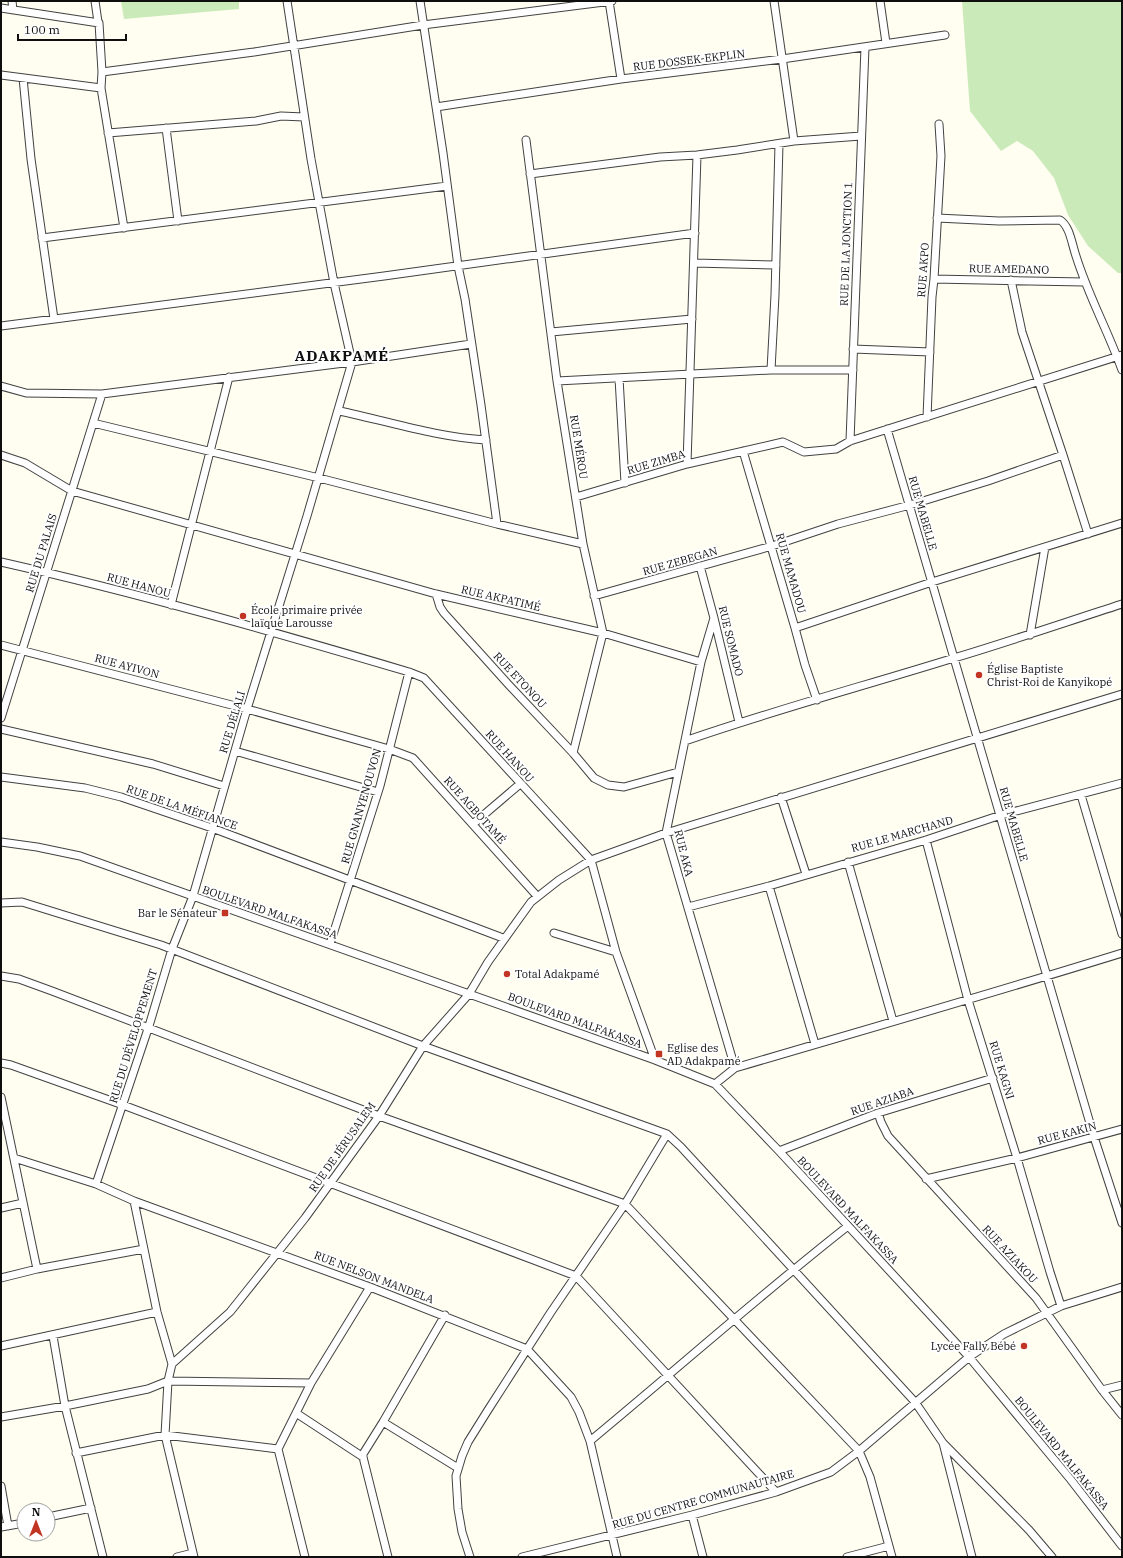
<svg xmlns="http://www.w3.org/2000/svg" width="1123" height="1558" viewBox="0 0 1123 1558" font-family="'IBM Plex Serif',serif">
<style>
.green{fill:#cbeab9}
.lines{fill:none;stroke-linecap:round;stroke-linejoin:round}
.minor-casing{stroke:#424242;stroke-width:9}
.minor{stroke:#fff;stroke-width:7}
.poi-dot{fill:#c23524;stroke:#fff;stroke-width:1.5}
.labels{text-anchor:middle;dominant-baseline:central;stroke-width:4;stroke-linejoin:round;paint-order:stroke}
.street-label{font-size:11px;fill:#0f0f0f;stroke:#fff}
.poi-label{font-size:11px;fill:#0f0f0f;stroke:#fff;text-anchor:start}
.district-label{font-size:15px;font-weight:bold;letter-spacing:1px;fill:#0f0f0f;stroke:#fff}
</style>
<rect width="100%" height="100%" fill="#fffef1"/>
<path class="green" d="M121,1h118v8l-115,10z
M962,1h160v272h-4l-30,-27 -20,-31 -14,-37 -21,-27 -16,-10 -16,10 -31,-40z"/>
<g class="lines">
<g class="minor-casing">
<path id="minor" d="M12,1l1,9
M95,1l3,21
M420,1l23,152 15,113 7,33 16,106 16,119
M609,1l12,78
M774,1l20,140
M880,1l6,42
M1,8l98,15 3,49 -1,16 23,140
M102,72l152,-20 169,-27 189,-24
M1,75l100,13
M23,78l8,81 23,160
M436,107l185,-28 161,-20 163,-24
M166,128l12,93
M108,133l148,-12 25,-5 23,1
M526,140l31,241 26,163 20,89 -30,120
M530,174l130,-17 37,-2 40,-5 57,-9 67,-5
M937,218l62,3 61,-1c10,6 12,25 16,36 12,39 32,75 46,114
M42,238l405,-52
M694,263l82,2
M934,279l150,3
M1011,280l11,52 41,123 25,79
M1,326l383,-50 311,-43
M551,332l141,-13
M853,349l77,3
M771,370l4,-75 4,-151
M619,378l6,105
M557,381l214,-11h82
M1,386l25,7 76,1 250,-32 119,-18
M339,411c49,10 96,26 147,29
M927,417l5,-120 2,-18 7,-123 -2,-32
M93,423l226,55 178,46 86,20
M887,429l207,708 28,86
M850,441l15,-394
M743,451l52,177 10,37 12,35
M1,455l24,8 47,28 364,103 167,39 98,29
M687,464l10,-309
M576,497l111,-33 96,-22 21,10 32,-3 14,-8 272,-86
M1,562c137,31 273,70 408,110l15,6 167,182 25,92 39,108
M700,566l14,52 25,104
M436,594l4,13 4,6 64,71 65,69 21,25 14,7 16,2 54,-15
M594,596l178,-50 66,-22 72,-19 78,-24 75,-26
M171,605l58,-228
M714,618l-13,44 -35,171 69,235
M795,628l137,-46 190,-59
M1030,635l15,-88
M1,645l246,64 142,40 24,9 124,138
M1,718l101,-324
M1,729l152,35 71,22
M685,741c89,-31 179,-55 269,-83 57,-17 112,-36 168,-54
M235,751l143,41
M1,777l84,11 36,9 91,31 291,110
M1081,795l41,139
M781,797l25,77
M473,824l47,-40
M926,840l42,160 49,158 33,114 11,34
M1,842l36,5 43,9 575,204 60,24 64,67 190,206 102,123 51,66
M848,862l45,159
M769,886l46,158
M1,903l21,-1 139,43 262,101 244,88 14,13 234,255 28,41 86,87 23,27
M688,907l81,-21 157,-46 75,-25 121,-32
M554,933l62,19
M330,944l50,-158 29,-114
M1,976l18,3 33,12 327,125 246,88 234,247 11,26 22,80
M1,1063l10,2 112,40 453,171 200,216
M715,1084l20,-16c129,-38 258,-75 387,-115
M1,1097l36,172
M878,1113l3,9 7,14 148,162 66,92 20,25
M779,1151l99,-38 115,-35
M14,1158l82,26 38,17 236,86 157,62 44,48 8,15 11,29 27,116
M926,1179l91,-21 105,-29
M96,1184l53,-158 23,-77 21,-53 54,-187 60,-193 45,-154 -18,-79 -23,-124 -24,-158
M134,1201l23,111 15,52 -4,17 -3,54 29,122
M1,1208l22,-5
M1,1278l36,-9 107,-20
M53,1336l12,70 38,151
M1,1346l156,-34
M172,1364l58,-52 75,-94 74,-102 44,-70 46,-52 19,-32 43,-60 28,-22 32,-20 75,-27 456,-139
M1102,1390l20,-5
M296,1413l67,44
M1,1417l64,-11 83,-17 20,-8 143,2
M383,1422l75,46
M590,1441c86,-71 170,-146 258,-215
M943,1443l29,114
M76,1453l89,-18 113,14
M1,1486l7,40
M692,1515l11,42
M48,1517l43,-9
M1,1527l23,-4
M177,1557l16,-4
M305,1557l-27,-108 33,-66 59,-96
M388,1557l-25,-100v-3l20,-32 62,-107
M470,1557l-8,-25 -4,-23 -2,-33 6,-20 6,-14 20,-32 63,-98 74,-108 42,-70
M522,1557l170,-42 84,-23 55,-20 28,-21 110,-94 35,-23 57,-28 61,-19
M847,1557l42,-11"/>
</g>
<use href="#minor" class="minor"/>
</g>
<g class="poi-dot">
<circle cx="243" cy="616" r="4"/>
<circle cx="979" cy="675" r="4"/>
<rect x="221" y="909" width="8" height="8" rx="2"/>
<circle cx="507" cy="974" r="4"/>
<rect x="655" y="1050" width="8" height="8" rx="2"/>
<circle cx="1024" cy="1346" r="4"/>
</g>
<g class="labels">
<g class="street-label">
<text transform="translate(689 60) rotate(-7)">RUE DOSSEK-EKPLIN</text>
<text transform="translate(846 244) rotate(-88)">RUE DE LA JONCTION 1</text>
<text transform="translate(1009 269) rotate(1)">RUE AMEDANO</text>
<text transform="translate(923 270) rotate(-86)">RUE AKPO</text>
<text transform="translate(579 447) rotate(81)">RUE MÉROU</text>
<text transform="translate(656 462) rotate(-17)">RUE ZIMBA</text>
<text transform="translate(923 513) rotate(74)">RUE MABELLE</text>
<text transform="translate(41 553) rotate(-73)">RUE DU PALAIS</text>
<text transform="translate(680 561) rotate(-16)">RUE ZEBEGAN</text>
<text transform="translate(791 573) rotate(74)">RUE MAMADOU</text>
<text transform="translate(139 585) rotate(15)">RUE HANOU</text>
<text transform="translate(501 598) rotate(13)">RUE AKPATIMÉ</text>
<text transform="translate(731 641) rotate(76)">RUE SOMADO</text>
<text transform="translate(127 666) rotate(15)">RUE AYIVON</text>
<text transform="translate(520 680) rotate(47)">RUE ETONOU</text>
<text transform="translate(232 722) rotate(-73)">RUE DÉLALI</text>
<text transform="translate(510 756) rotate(48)">RUE HANOU</text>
<text transform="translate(361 806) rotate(-74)">RUE GNANYENOUVON</text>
<text transform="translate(182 807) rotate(19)">RUE DE LA MÉFIANCE</text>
<text transform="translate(475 810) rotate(48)">RUE AGBOTAMÉ</text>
<text transform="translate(1014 824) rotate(74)">RUE MABELLE</text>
<text transform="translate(902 834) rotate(-16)">RUE LE MARCHAND</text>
<text transform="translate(684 853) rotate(76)">RUE AKA</text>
<text transform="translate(270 912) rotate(19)">BOULEVARD MALFAKASSA</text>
<text transform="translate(575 1020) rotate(20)">BOULEVARD MALFAKASSA</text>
<text transform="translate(133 1036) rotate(-73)">RUE DU DÉVELOPPEMENT</text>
<text transform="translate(1002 1070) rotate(73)">RUE KAGNI</text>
<text transform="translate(882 1101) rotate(-19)">RUE AZIABA</text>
<text transform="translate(1067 1133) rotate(-15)">RUE KAKIN</text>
<text transform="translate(342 1147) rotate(-55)">RUE DE JÉRUSALEM</text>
<text transform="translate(848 1210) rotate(47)">BOULEVARD MALFAKASSA</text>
<text transform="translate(1010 1254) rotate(47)">RUE AZIAKOU</text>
<text transform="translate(374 1277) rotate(21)">RUE NELSON MANDELA</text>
<text transform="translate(1062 1453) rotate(51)">BOULEVARD MALFAKASSA</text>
<text transform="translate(703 1499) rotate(-16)">RUE DU CENTRE COMMUNAUTAIRE</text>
</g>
<g class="poi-label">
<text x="251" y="610">École primaire privée<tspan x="251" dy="13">laïque Larousse</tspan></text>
<text x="987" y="669">Église Baptiste<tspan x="987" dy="13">Christ-Roi de Kanyikopé</tspan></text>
<text x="217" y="913" text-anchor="end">Bar le Sénateur</text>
<text x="515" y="974">Total Adakpamé</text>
<text x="667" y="1048">Eglise des<tspan x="667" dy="13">AD Adakpamé</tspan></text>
<text x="1016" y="1346" text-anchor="end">Lycée Fally Bébé</text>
</g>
<g class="district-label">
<text x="342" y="355">ADAKPAMÉ</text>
</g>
</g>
<rect width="1123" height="1558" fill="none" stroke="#0f0f0f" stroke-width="4"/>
<g transform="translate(36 1522)"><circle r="19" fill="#ffffff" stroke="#9f9f9f"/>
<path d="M0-3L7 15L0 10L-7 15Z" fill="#c23524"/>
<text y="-6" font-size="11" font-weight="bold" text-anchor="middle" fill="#0f0f0f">N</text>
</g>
<path d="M18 34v6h108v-6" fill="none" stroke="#0f0f0f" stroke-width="2"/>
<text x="24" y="34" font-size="12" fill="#0f0f0f" stroke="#ffffff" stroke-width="3" paint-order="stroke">100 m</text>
</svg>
